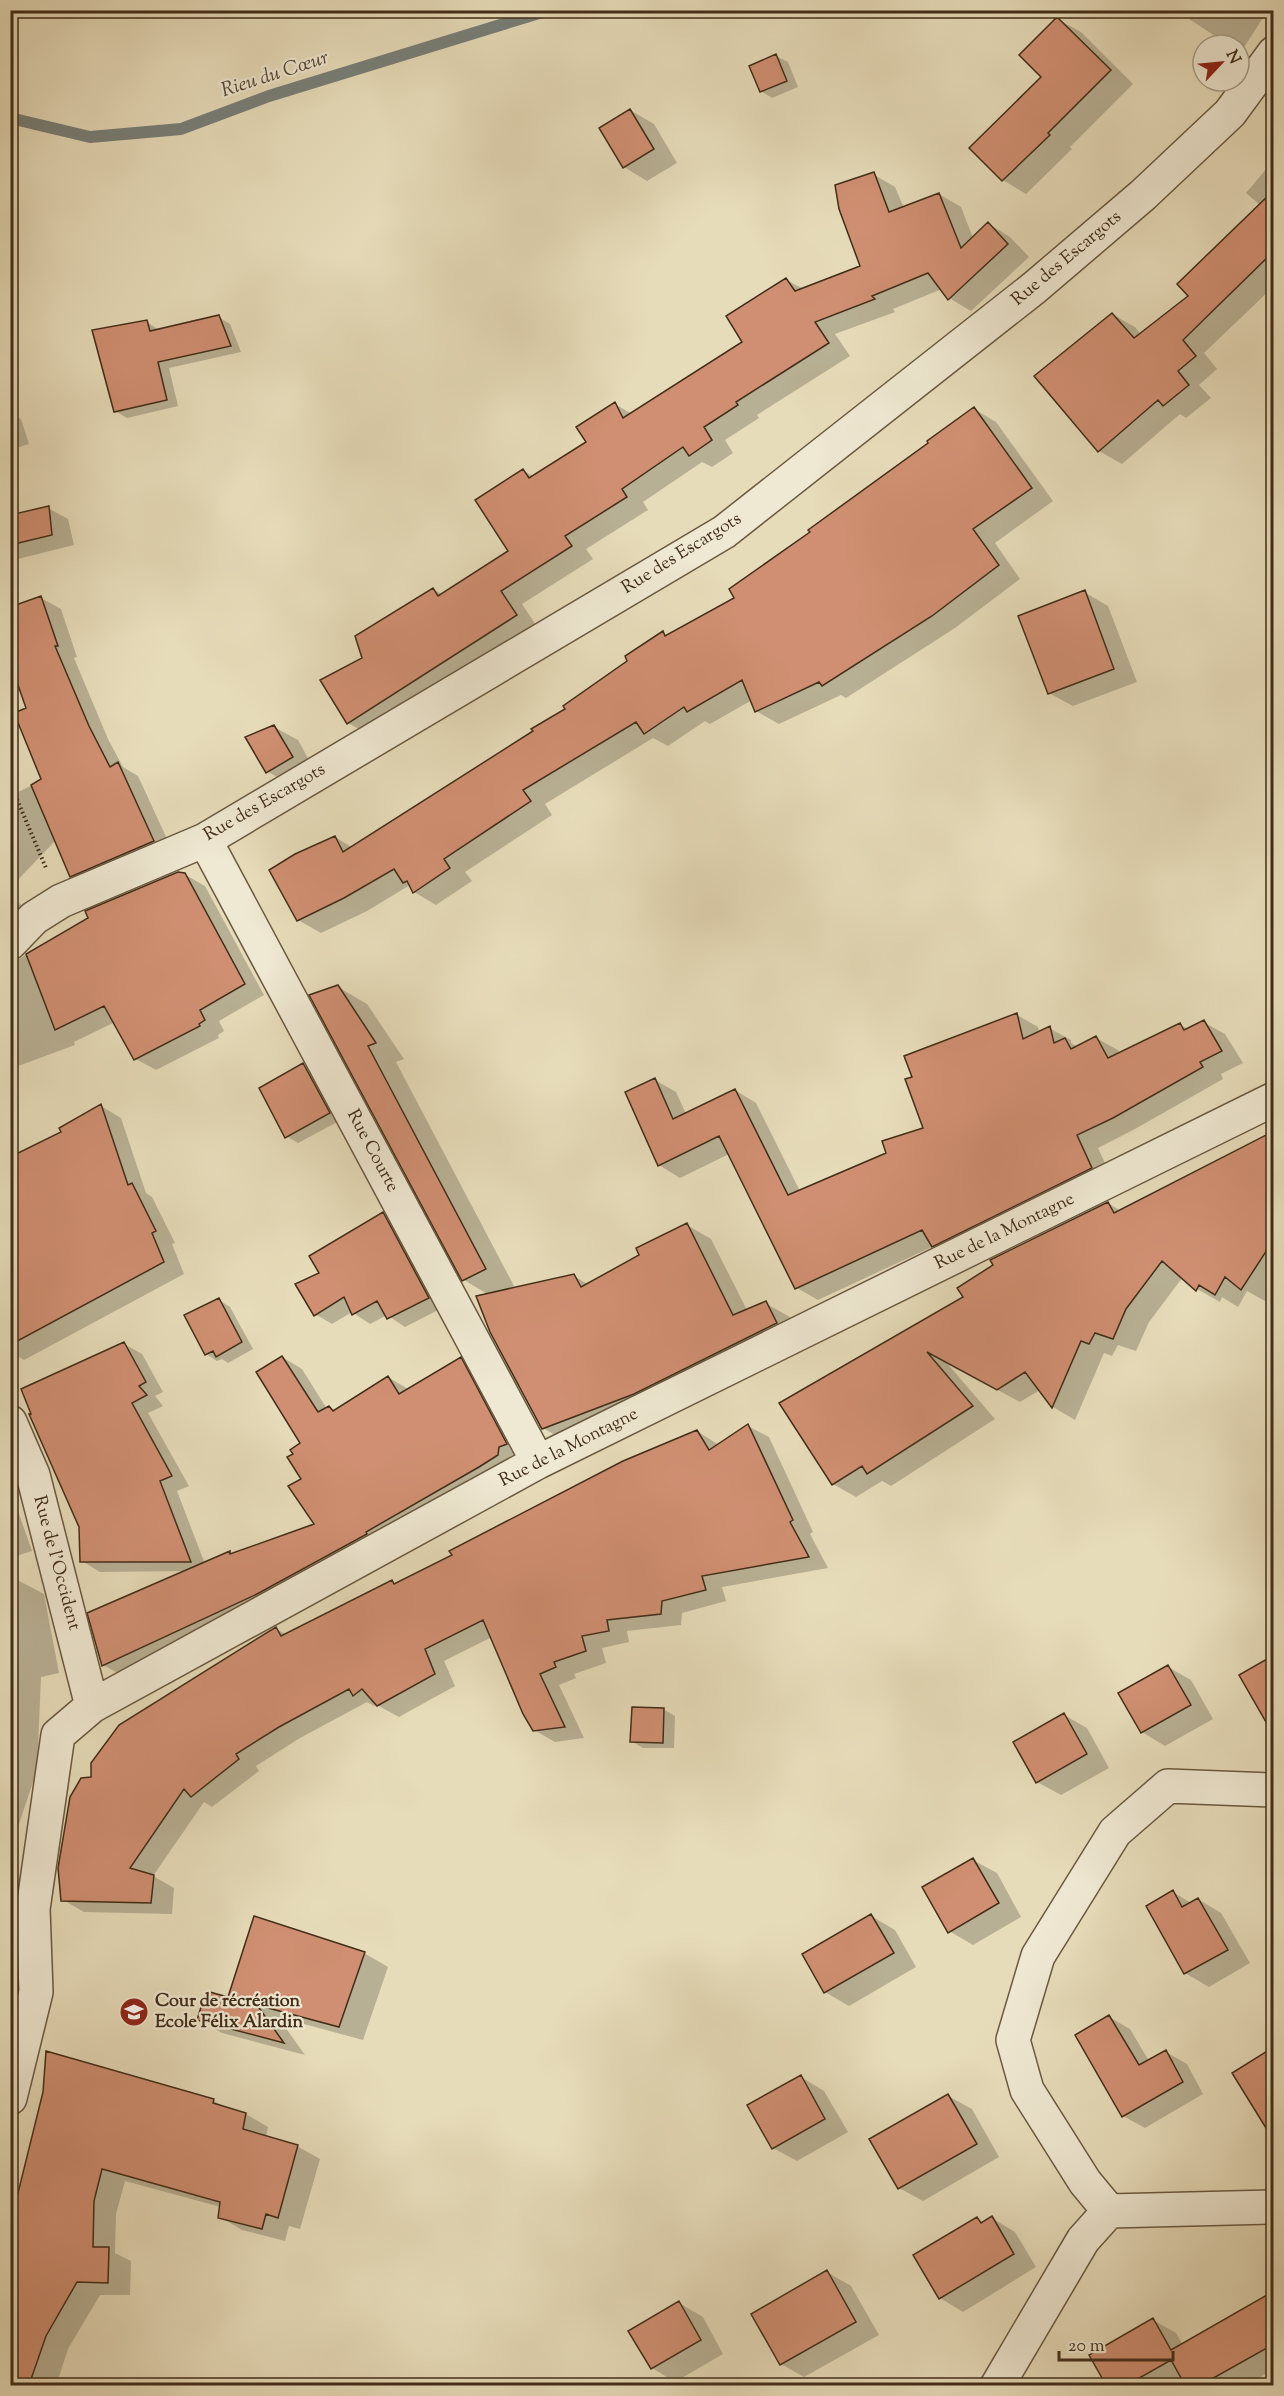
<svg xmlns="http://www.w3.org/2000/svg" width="1284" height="2396" viewBox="0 0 1284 2396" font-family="'Sorts Mill Goudy',serif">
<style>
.shadow{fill:#0003}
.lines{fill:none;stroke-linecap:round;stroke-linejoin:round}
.stream{stroke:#78807a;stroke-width:12}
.building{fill:#d08f72;stroke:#412d18;stroke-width:1.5}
.minor-casing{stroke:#6a5940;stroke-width:36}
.path{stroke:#412d18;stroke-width:4;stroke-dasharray:1.5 3;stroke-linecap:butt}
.minor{stroke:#efe8d2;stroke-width:33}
.labels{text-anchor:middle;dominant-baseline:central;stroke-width:4.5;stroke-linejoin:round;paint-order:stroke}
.street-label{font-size:18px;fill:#412d18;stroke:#efe8d2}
.poi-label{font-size:18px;font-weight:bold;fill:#412d18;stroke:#efe8d2;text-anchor:start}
.water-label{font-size:20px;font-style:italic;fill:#534939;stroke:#efe8d2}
</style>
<rect width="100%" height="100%" fill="#e7dcba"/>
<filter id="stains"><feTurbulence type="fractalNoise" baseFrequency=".00333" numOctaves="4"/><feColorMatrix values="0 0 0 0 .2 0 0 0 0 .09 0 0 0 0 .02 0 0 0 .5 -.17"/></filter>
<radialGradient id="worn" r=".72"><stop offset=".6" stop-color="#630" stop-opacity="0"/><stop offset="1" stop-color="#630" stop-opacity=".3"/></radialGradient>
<path class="shadow" d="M1195,10h73l-27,42 -2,-7h-10l-40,-26z
M1057,19l24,13 52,52 -63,63 2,2 -46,45 -23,-14 41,-103z
M776,56l12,6 10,25 -26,11 -11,-7z
M630,110l24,14 23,39 -30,18 -23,-14z
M1274,160v126l-70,67 13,16 -18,16 12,13 -25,20 -6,-4 -58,50 -23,-13 13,-137 23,13 6,8 50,-39 69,-91 -14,-12z
M873,174l22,13 9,21 35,-14 22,13 12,31 16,-14 21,13 19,20 -58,54 -22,-13 -7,-9 -49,20 2,3 -60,22 15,22 -93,59 2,3 -34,22 8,13 -21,14 -10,-5 -59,40 5,8 -62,39 7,10 -71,45 16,24 -168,107 -22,-12 16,-65 69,-69 10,6 67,-43 14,-81 10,6 55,-35 26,-38 17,10 112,-71 42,-63 18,9 58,-23z
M218,317l12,7 11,28 -72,16 9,38 -51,12 -12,-7 32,-89 12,8z
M974,409l22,13 57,79 -58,42 25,36 -65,49 -109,70 -5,-3 -62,29 -23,-13 -4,-11 -42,24 -5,-3 -37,25 -15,-8 -108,66 7,11 -87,57 7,9 -36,24 -22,-13 -4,-7 -43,26 -46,22 -23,-13 37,-83 18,11 182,-116 128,-99 5,3 69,-37 75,-66z
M10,413l11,6 8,25 -19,6z
M10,501l4,15 34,-8 20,11 6,26 -64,16z
M10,585l9,20 22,-7 20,11 16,48 -3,1 34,81 15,28 15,9 35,76 -82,35 -20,-11 -15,-36 -46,48v-92l33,-16 -16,-71 -17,-51z
M1084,592l24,14 29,76 -64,24 -24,-13z
M274,727l24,13 17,31 -25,14 -23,-14z
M184,874l21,12 59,109 -45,26 5,10 -6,4 1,3 -63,32 -20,-11 -21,-37 -41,20 1,3 -65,24v-106l6,-1 13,-10z
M10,895l16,14 -16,19z
M338,987l29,17 37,55 -8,3 118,224 -8,4 68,-14 15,9 51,-29 47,-31 24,14 36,71 18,-7 25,14 11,19 -234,106 -24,-14 -54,-133 -25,-15z
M1017,1015l21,12 1,6 10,-5 22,12v3l7,4 18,-9 22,12 2,4 60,-29 8,4 15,-7 22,12 18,29 -22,11 2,5 -88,50 -37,19 15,32 -158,78 -21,-12 -116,54 -21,-12 -68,-134 -49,24 -21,-13 -4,-85 21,12 10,22 49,-24 21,13 44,88 88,-37 36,-25z
M303,1065l12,7 26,48 -43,23 -12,-7z
M101,1106l20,12 25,75 6,4 23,46 -3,1 12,30 -160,86 -14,-8v-193l53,-26z
M1274,1133v155l-9,13 -18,-10 -9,16 -16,-10 -2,5 -23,-13 -14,-12 -34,45 -13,29 -18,-6 -6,11 -8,-3 -29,67 -22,-13 -13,-17 -20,12 -75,-41 50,58 -104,67 -9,-5 -26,16 -23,-13 132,-186 143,-95 13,8z
M383,1214l16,9 45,84 -39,20 -18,-12 -17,9 -18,-12 -20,12 -17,-10 6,-41z
M219,1300l11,7 23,42 -25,14 -6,-4 -5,2 -11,-7z
M124,1344l18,10 21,38 -8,4 8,10 -15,7 41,73 -12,5 28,73 24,-11 3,2 85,-30 -22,-71 7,-10 -20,-87 20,12 25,40 2,-2 7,4 52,-34 20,12 53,-30 19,11 46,85 -403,221 -20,-11 84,-94 -87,1 -18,-11z
M748,1426l21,11 44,95 -3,2 18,34 -106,19 4,14 -44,12 -1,12 -54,6 2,11 -27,6 4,15 -32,11 2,4 -17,7 25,53 -29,4 -21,-12 -42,-93 -48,24 11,25 -56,31 -22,-12 -3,1 -7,-4 -67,36 -44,28 3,5 -47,36 -8,-5 -51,74 21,12 -2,26 -88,-2 -21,-12 30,-122 183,-149 11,6 105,-53 5,3 300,-154 22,14z
M10,1488l22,63 -22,7z
M10,1576l34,18 15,79 -18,4 -4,93 -27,81z
M1168,1667l23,13 22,39 -48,27 -23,-14z
M663,1709l12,7 -1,32h-31l-12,-7z
M1064,1715l23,13 22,40 -48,27 -24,-13z
M973,1860l24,13 24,44 -48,28 -24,-14z
M1173,1892l18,11 7,-4 23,14 29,50 -41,24 -24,-14z
M871,1916l24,14 21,37 -67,39 -24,-14 -21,-37z
M364,1953l24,14 -25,73 -85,-23 27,38 -83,-22 -23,-14 30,-20z
M10,1985l13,48 -13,71z
M1109,2017l21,12 19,32 17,-9 21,12 16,30 -58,34 -22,-12 -46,-81z
M47,2053l167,48 15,8 17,5 22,13 -2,10 31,9 23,13 -20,70 -11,-3 -4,15 -43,-11 -22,-13 1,-10 -96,-26 -9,33 -1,39 16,8 -1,34h-30l-32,54 -12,37h-46v-108l34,-186z
M801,2077l23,14 24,41 -51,29 -24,-13z
M948,2096l24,13 27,48 -76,44 -24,-13z
M992,2218l23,14 21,35 -73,45 -23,-14 37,-79 7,4z
M827,2272l24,14 28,49 -75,42 -23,-13z
M1274,2295v74l-29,17h-58l-4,-7 -12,7h-63l-17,-30 62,-36 23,13 7,12z
M679,2303l24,14 20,37 -48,28 -23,-14z"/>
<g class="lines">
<path class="stream" d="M10,118l80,19 91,-8 88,-33 280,-86"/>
</g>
<path class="building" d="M1057,17l54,53 -63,63 2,2 -48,46 -33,-33 72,-71 -22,-22z
M776,54l11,27 -27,11 -11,-26z
M630,109l24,40 -31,19 -24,-40z
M874,172l15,40 50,-19 22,55 27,-26 20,22 -60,56 -20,-27 -56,23 3,3 -60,23 14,21 -93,59 2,3 -34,22 8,13 -23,16 -6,-9 -61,42 5,8 -62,39 7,10 -71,45 16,24 -170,109 -27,-44 42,-22 -7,-22 78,-48 5,8 70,-45 -33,-51 48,-31 6,9 57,-36 -10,-15 39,-25 8,16 119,-76 -16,-26 60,-38 9,13 65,-25 -21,-57 -4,-24z
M1274,190v61l-91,89 13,16 -18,15 11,14 -26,21 -5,-6 -60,52 -64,-76 78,-63 22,25 54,-42 -11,-12z
M219,315l12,31 -73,16 9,38 -53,12 -22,-82 55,-10 3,11z
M974,407l58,81 -59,41 26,36 -67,51 -110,70 -3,-4 -64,30 -13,-32 -55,32 -3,-5 -40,27 -8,-12 -113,68 8,11 -87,58 6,9 -37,25 -6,-12 -4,2 -9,-14 -50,29 -47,23 -28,-51 26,-16 40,-18 8,16 190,-121 -2,-2 34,-20 -2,-3 64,-45 -2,-5 38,-25 2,5 69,-38 -5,-9 81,-57 -2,-2 120,-87 -1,-2z
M49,506l3,29 -42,10v-30z
M1085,590l29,79 -66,25 -30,-78z
M41,596l17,50h-3l34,80 21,41 8,-5 36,79 -84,36 -39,-92 10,-6 -27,-66 12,-5 -16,-46v-55z
M274,725l19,32 -27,16 -21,-36z
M178,872l7,1 60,111 -45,26 5,10 -6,4 1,2 -66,34 -30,-54 -49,24 -29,-76 62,-36 -3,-7z
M338,985l38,58 -8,3 118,223 -24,12 -153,-286z
M1017,1013l6,26 27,-13 4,17 11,-5 6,11 25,-13 12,22 72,-35 4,7 20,-10 18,31 -22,11 3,5 -90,51 -36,17 15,33 -160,79 -10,-17 -127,59 -76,-153 -61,30 -33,-74 30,-14 18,41 62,-30 53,106 98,-42 -4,-12 41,-13 -18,-49 7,-2 -8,-21z
M303,1063l27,50 -45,25 -26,-50z
M101,1104l27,81 4,-2 24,48 -4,2 12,29 -154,83v-188l51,-25 -2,-4z
M1274,1131v108l-33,51 -16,-13 -10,18 -16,-10 -3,6 -34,-30 -36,48 -13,30 -18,-6 -6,11 -8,-3 -29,67 -27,-36 -28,18 -70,-38 46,54 -106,68 -5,-8 -30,19 -53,-82 184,-106 -6,-9 36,-23 -3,-5 118,-58 6,11z
M383,1212l46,86 -42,21 -10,-18 -25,14 -8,-18 -30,19 -19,-32 24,-11 -10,-17z
M687,1223l46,92 33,-14 11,22 -143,71 -92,35 -52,-97 -14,-36 98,-22 7,13 58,-32 -3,-7z
M219,1298l23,44 -26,15 -3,-6 -8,4 -21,-40z
M124,1342l22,40 -7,4 8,9 -15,8 40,73 -12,5 31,81h-111l-1,-35 -50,-113h2l-10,-25z
M282,1356l36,56 11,-6 4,5 55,-35 11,18 62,-37 46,87 -8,3 -1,8 -19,12 -113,65 1,2 -110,60 -155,72 -15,-53 143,-62v3l84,-30 -26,-38 13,-7 -14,-22 6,-3 -3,-4 10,-7 -44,-71z
M748,1424l45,96 -3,2 19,35 -107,19 4,14 -44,11 -1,13 -54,6 2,11 -27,5 4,15 -32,11 2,5 -16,7 25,53 -32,4 -10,-17 -40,-94 -58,29 10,25 -58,32 -15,-17 -9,7 -4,-7 -70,38 -43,27 3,5 -48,38 -7,-8 -54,79 24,7 -3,28 -90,-2 -3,-33 12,-71 11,-19 10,-1v-14l28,-38 157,-98 5,9 111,-56 2,4 58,-29 -3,-4 174,-90 74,-31 12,20z
M1274,1655v81l-35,-61z
M1168,1665l23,40 -50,28 -23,-40z
M632,1707l32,1 -1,35 -33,-1z
M1064,1713l23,41 -51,29 -23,-41z
M973,1858l26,45 -51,30 -26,-46z
M1173,1890l9,17 16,-9 30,52 -44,24 -38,-68z
M871,1914l23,39 -70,40 -22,-39z
M254,1916l111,36 -26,75 -82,-22 27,38 -87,-23 9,-29 22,6z
M1109,2015l30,50 27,-15 17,32 -61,35 -47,-82z
M1274,2047v94l-42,-68z
M46,2051l168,48 -1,4 33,10 -3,16 55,16 -20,73 -12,-4 -4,15 -44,-11 2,-16 -118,-33 -8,32 -1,46h16l-1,36 -31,-1 -31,54 -17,49h-19v-125l5,-55 28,-113z
M801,2075l24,44 -53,30 -25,-44z
M948,2094l29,50 -79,45 -29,-50z
M992,2216l22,38 -75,45 -26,-44 64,-38 4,6z
M827,2270l29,52 -76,43 -29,-51z
M1274,2291v53l-73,41h-16l-14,-25 -44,25h-21l-17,-30 64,-37 18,32z
M679,2301l22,39 -50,29 -23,-38z"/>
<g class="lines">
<g class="minor-casing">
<path id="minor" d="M205,840l333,622
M10,943l24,-25 27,-17 144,-61 519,-308 310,-244 109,-93 87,-82 44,-60
M10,1422l23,53 59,231
M10,2098l26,-106 -3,-83 25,-174 34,-29 446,-244 736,-363
M1109,2211l165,-4
M997,2386l86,-146 26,-29 -24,-29 -58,-92 -14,-50 25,-84 77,-124 53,-46 106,4"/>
</g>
<path class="path" d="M10,783l36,85"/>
<use href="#minor" class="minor"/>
</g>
<defs>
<g id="school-disc" transform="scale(1.5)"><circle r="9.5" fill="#8f2418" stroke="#efe8d2"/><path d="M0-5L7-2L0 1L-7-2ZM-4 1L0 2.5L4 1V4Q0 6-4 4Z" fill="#fff"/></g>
</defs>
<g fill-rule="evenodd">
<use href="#school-disc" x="134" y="2012"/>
</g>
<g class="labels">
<g class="street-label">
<text transform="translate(1067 259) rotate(-40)">Rue des Escargots</text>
<text transform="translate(682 554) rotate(-32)">Rue des Escargots</text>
<text transform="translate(265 803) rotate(-30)">Rue des Escargots</text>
<text transform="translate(372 1151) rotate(62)">Rue Courte</text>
<text transform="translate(1005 1232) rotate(-26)">Rue de la Montagne</text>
<text transform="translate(569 1448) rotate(-27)">Rue de la Montagne</text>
<text transform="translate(56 1563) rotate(75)">Rue de l'Occident</text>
</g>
<g class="poi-label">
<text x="155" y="2002">Cour de récréation<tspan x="155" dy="21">Ecole Félix Alardin</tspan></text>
</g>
<g class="water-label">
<text transform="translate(275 75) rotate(-18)">Rieu du Cœur</text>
</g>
</g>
<rect width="1284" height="2396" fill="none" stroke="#e7dcba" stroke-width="36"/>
<rect x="12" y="12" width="1260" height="2372" fill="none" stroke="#412d18" stroke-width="3"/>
<rect x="18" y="18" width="1248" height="2360" fill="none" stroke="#412d18" stroke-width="1.5"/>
<g transform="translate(1221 63) rotate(64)"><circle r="28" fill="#efe8d2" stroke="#a99d88" stroke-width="1.5"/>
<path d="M0-4.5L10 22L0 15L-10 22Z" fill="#8f2418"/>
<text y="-9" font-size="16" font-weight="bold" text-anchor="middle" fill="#412d18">N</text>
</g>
<path d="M1059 2351v9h114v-9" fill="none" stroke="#412d18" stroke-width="3"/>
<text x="1068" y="2351" font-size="18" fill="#412d18" stroke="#efe8d2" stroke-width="4.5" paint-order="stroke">20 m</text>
<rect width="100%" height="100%" filter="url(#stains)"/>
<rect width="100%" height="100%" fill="url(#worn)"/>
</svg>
